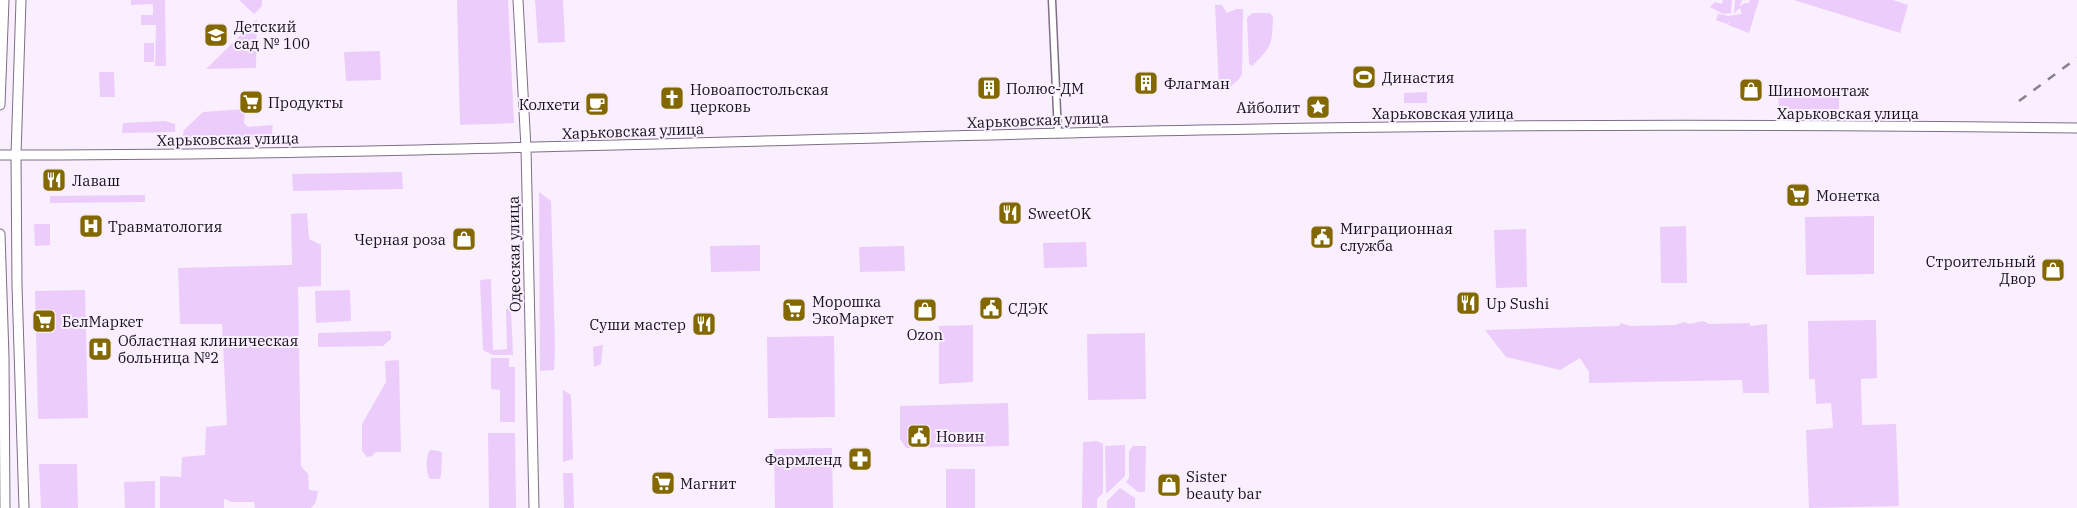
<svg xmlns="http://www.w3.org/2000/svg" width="2077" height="508" viewBox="0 0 2077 508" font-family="'IBM Plex Serif',serif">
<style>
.green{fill:#ecccfb}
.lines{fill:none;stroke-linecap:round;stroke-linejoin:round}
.street-casing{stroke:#7e6f85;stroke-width:9}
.secondary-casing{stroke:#7e6f85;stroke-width:11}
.street{stroke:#fff;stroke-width:6}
.secondary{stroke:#fff;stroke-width:9}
.rail{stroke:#877f8b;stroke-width:2.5;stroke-dasharray:9 9;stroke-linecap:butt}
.labels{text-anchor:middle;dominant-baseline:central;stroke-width:4;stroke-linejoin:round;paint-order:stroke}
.poi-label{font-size:15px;fill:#17111a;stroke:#faefff;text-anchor:start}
.street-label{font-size:15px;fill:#17111a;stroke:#faefff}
</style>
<rect width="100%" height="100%" fill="#faefff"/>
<path class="green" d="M131,0h34l1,66h-11l1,-41h-15v-10h12v-11l-22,1z
M239,0h23v6l-8,8z
M457,0h51l6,123 -54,2z
M535,0h28l2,42 -27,1z
M1723,0h9l-1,13 -8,1 -13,-7 5,-5 7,2z
M1735,0h7l-1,4 -2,-1 2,3 3,-3h5l1,-3h9l-10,33 -21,-8 2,-3 -3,2 -11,-4 2,-6 11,2 13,-2 -2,-6 -6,5z
M1794,0h99l15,5 -8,28z
M1215,5h7l5,8 9,-4h7l-1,65c-4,8 -14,16 -23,16z
M1252,13h18l3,4c-1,28 -1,29 -21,49l-3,-2 -2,-46z
M257,19l-1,49 -50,1z
M144,43h10v19h-10z
M380,51l1,29 -35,1 -2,-29z
M99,72h15l1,25h-15z
M1401,74h29v6l-5,5h-24z
M1427,92v11h-23v-10z
M1778,97h61v12h-60z
M245,109l-1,14 4,4 25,-2 -2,13 -89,3 2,-11 19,-18z
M165,121l10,3v8l-53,1 1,-10z
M402,172l1,17 -110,2 -1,-17z
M539,192l12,9 4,146 -1,23 -14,1z
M145,195v7l-95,1v-7z
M307,213l2,26 12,6v41l-23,1 3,179 7,8 1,16 9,1 -2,11 -5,6h-56l-1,-6h-22l-8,-3v9h-64v-32l21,1 1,-20 23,-2 1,-28 21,-2 -5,-101h-42l-2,-56 114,-3 -1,-51z
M1874,216v58l-68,1 -1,-58z
M34,224h16v21l-15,1z
M1686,226l1,57h-26l-1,-56z
M1526,229l1,58 -31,1 -2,-58z
M1086,242l1,25 -43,1 -1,-25z
M760,245v26l-49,1 -1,-26z
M904,246l1,25 -45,1 -1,-25z
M491,279l2,71 14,-1 -1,-40h5l2,46h-20l-10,-5 -3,-70z
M85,290l3,128 -50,1 -3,-128z
M350,290l1,31 -35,2 -1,-32z
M1876,320l1,58 -16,1 1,46 34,-1 3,82 -90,2 -3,-78 27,-2 -2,-25 -15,1 -1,-25h-6l-1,-58z
M1703,321l6,3 41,-1v3l17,-2 2,69h-26l-1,-13 -153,3v-11l-9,-14 -20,12 -54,-13 -21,-27 134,-4 2,-3 9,3 45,-1 9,-3 5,2z
M973,325v57l-34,2v-58z
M391,331v8l-8,7 -65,1v-14z
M1145,333l1,66 -58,1 -1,-66z
M834,336l1,81 -67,1 -1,-81z
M603,345l-2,19 -7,3 -1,-20z
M491,358h18v9h6v55h-15v-32l-9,-1z
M399,360l2,92h-25l-4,4 -5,1 -5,-6v-27l24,-42 -1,-21z
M563,390l8,5 2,64 -10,3z
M1008,403l1,43 -103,2 -6,-9v-33z
M488,433h27l1,75h-27z
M1097,441l6,3v49l-6,6v9h-15l1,-66z
M1125,445v31l-19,18 -1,-48z
M1133,446h13l-1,46h-7l-12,-10 3,-4v-27z
M832,448l1,60h-58l-1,-59z
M430,450l9,1 3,2 -1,23 -2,3h-9c-4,-6 -5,-22 0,-29z
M39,464h38l1,44h-37z
M946,469h29v39h-29z
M563,473h10l1,35h-10z
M155,481v27h-30l-1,-26z
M1120,488l15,10v10h-28v-7z"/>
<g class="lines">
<g class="street-casing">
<path id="street" d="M1052,0l6,134"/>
</g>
<g class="secondary-casing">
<path id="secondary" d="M21,0l-5,155 1,131 7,222
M518,0l8,148 8,360
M0,105l4,-105
M0,155c400,0 800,-17 1200,-25 292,-6 585,-6 877,-2
M0,234l4,123 1,151"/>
</g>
<use href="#street" class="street"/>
<use href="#secondary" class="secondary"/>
<path class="rail" d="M2019,101l58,-43"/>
</g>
<defs>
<g id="school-square" transform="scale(1.25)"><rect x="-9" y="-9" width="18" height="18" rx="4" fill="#836800" stroke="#faefff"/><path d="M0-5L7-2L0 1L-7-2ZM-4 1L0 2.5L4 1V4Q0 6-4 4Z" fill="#fff"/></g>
<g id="stadium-square" transform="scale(1.25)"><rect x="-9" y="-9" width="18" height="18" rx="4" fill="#836800" stroke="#faefff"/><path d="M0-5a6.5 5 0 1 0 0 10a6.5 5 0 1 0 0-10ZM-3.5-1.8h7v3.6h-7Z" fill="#fff"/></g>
<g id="building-square" transform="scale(1.25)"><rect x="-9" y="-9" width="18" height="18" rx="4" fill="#836800" stroke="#faefff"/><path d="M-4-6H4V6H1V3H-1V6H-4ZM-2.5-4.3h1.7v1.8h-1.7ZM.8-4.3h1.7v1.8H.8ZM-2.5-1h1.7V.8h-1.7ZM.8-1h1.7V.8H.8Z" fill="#fff"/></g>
<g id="shop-square" transform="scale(1.25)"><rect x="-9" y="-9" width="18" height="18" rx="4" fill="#836800" stroke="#faefff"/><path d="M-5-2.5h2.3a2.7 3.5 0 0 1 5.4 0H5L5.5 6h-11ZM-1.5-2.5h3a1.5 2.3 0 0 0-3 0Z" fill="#fff"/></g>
<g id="church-square" transform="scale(1.25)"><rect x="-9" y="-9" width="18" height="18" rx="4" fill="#836800" stroke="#faefff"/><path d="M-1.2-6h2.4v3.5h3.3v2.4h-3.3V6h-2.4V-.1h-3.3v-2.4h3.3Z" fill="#fff"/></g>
<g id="supermarket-square" transform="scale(1.25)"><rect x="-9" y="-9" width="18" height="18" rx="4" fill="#836800" stroke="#faefff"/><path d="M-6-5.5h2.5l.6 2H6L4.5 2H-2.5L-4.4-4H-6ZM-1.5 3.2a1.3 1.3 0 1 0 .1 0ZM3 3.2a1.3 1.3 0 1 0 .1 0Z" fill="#fff"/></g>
<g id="cafe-square" transform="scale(1.25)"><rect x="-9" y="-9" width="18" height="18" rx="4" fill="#836800" stroke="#faefff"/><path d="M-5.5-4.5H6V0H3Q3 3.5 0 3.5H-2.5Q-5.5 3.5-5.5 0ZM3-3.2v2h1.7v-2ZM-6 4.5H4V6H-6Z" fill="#fff"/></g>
<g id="sight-square" transform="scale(1.25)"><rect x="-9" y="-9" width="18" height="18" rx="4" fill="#836800" stroke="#faefff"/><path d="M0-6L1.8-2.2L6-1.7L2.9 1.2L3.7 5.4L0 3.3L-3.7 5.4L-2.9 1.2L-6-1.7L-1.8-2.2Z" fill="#fff"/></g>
<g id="restaurant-square" transform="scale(1.25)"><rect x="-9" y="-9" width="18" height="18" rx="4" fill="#836800" stroke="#faefff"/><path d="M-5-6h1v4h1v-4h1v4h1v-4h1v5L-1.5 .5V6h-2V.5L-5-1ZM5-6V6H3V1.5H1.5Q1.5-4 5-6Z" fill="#fff"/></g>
<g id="hospital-square" transform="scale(1.25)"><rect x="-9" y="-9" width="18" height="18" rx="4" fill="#836800" stroke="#faefff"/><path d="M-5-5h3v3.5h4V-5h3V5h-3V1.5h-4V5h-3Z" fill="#fff"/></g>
<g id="civic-square" transform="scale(1.25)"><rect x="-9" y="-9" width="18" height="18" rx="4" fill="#836800" stroke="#faefff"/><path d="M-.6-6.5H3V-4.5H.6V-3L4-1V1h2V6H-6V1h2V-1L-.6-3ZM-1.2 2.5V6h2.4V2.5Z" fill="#fff"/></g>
<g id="pharmacy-square" transform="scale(1.25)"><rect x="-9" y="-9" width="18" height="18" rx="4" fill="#836800" stroke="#faefff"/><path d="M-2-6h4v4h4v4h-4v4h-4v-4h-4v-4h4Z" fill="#fff"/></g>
</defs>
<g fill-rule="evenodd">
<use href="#school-square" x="216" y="35"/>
<use href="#stadium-square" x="1364" y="77"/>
<use href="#building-square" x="1146" y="83"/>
<use href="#building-square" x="989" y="88"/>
<use href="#shop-square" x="1751" y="90"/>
<use href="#church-square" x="672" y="98"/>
<use href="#supermarket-square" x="251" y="102"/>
<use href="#cafe-square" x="597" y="104"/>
<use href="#sight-square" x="1318" y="107"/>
<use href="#restaurant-square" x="54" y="180"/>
<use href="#supermarket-square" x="1798" y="195"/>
<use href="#restaurant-square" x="1010" y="213"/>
<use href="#hospital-square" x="91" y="226"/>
<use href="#civic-square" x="1322" y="237"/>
<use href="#shop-square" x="464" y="239"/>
<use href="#shop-square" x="2053" y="270"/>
<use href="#restaurant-square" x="1468" y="303"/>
<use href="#civic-square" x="991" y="308"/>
<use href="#supermarket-square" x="794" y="310"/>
<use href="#shop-square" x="925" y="310"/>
<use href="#supermarket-square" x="44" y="321"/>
<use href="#restaurant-square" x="704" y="324"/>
<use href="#hospital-square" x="100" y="349"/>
<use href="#civic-square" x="919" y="436"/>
<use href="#pharmacy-square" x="860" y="459"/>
<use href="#supermarket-square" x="663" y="483"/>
<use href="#shop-square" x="1169" y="485"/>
</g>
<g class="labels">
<g class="poi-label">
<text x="234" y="26">Детский<tspan x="234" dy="17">сад № 100</tspan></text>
<text x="1382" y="77">Династия</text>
<text x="1164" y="83">Флагман</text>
<text x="1006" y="88">Полюс-ДМ</text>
<text x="690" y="89">Новоапостольская<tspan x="690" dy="17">церковь</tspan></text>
<text x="1768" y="90">Шиномонтаж</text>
<text x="268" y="102">Продукты</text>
<text x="580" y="104" text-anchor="end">Колхети</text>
<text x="1300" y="107" text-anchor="end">Айболит</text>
<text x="72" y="180">Лаваш</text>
<text x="1816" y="195">Монетка</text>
<text x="1028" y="213">SweetOK</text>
<text x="108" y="226">Травматология</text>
<text x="1340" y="228">Миграционная<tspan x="1340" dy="17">служба</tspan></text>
<text x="446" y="239" text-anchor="end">Черная роза</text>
<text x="2036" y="261" text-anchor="end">Строительный<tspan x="2036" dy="17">Двор</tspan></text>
<text x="812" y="301">Морошка<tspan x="812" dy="17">ЭкоМаркет</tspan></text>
<text x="1486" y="303">Up Sushi</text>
<text x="1008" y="308">СДЭК</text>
<text x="62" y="321">БелМаркет</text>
<text x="686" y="324" text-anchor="end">Суши мастер</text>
<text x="925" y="334" text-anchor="middle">Ozon</text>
<text x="118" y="340">Областная клиническая<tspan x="118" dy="17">больница №2</tspan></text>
<text x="936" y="436">Новин</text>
<text x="842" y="459" text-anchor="end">Фармленд</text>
<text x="1186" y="476">Sister<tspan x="1186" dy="17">beauty bar</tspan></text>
<text x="680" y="483">Магнит</text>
</g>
<g class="street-label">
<text x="1443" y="113">Харьковская улица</text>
<text x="1848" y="113">Харьковская улица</text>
<text transform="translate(1038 120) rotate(-2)">Харьковская улица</text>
<text transform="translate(633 131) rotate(-2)">Харьковская улица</text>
<text transform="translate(228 139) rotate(-1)">Харьковская улица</text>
<text transform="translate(514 254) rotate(-91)">Одесская улица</text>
</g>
</g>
</svg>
